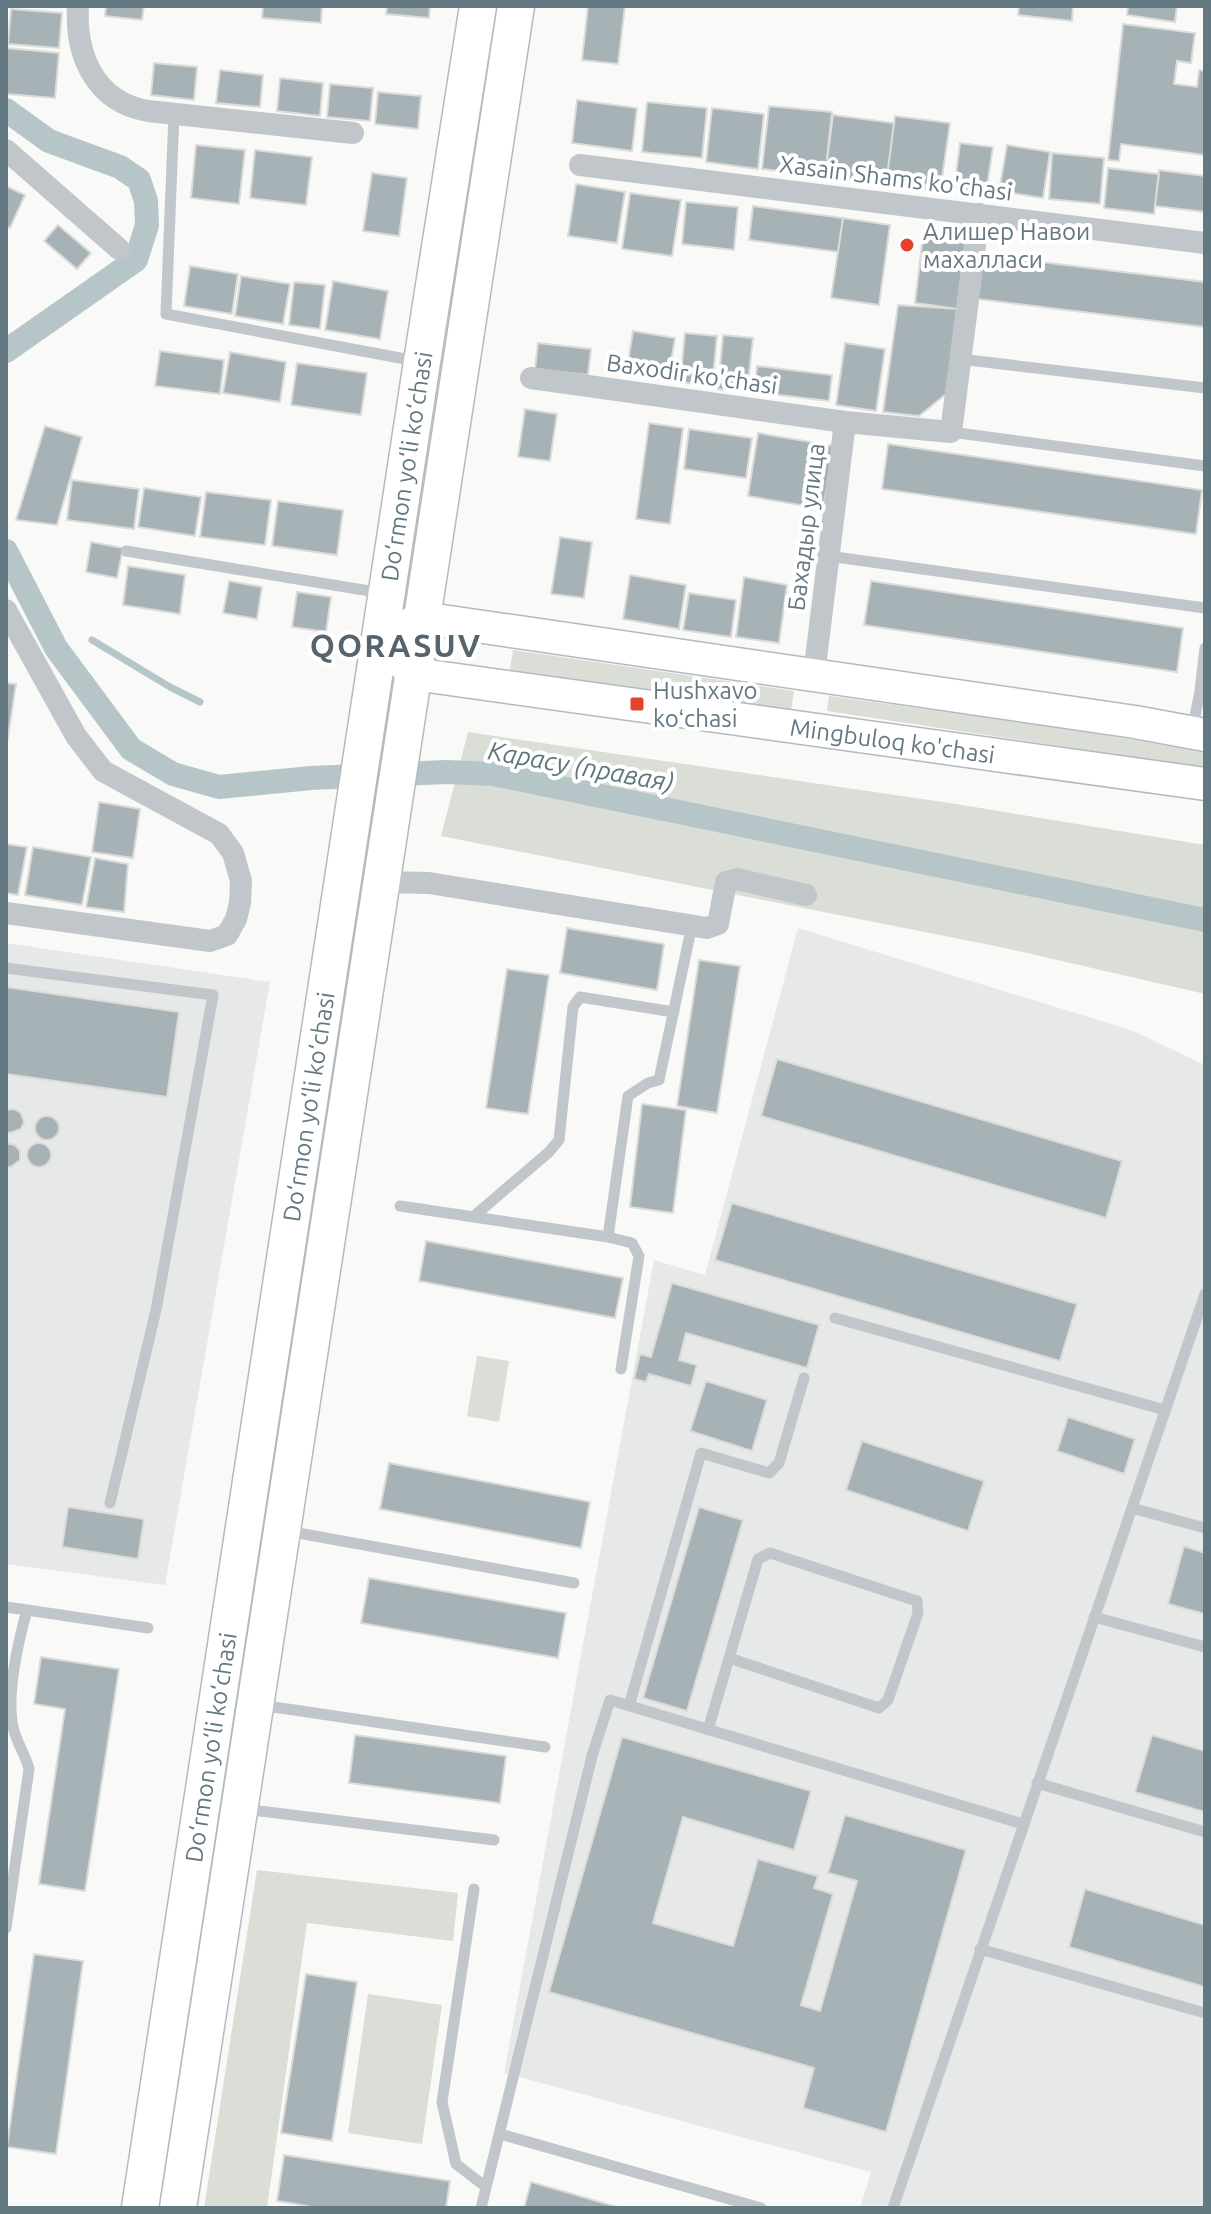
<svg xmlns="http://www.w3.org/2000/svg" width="1211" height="2214" viewBox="0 0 1211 2214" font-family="Ubuntu,sans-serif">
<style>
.built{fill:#e7e9e8}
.green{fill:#daded6}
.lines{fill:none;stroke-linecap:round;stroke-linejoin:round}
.stream{stroke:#b6c6c8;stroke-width:7}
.canal{stroke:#b6c6c8;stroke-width:24}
.building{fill:#a7b2b6;stroke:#dbdbd9;stroke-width:2}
.secondary-casing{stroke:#b2babe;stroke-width:35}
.primary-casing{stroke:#b4babd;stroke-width:39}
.service{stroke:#c0c6c9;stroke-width:11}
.minor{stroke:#c0c6c9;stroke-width:22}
.secondary{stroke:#fff;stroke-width:32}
.primary{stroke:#fff;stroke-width:36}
.poi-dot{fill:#e5412b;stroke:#fff;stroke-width:3}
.labels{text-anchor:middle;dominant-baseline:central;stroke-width:8;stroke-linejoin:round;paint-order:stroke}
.street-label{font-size:24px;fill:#647882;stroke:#fff}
.poi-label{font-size:24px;fill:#647882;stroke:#fff;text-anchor:start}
.water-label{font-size:26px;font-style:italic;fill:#5e777c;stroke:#fff}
.district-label{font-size:32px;font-weight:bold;letter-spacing:2px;fill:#56656d;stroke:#fff}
</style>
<rect width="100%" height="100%" fill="#f9f9f7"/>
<path class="built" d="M798,928l333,102 74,35v1143h-345l11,-36 -367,-99 150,-813 51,15z
M6,943l264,39 -105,603 -159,-21z"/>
<path class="green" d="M513,650l281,41 -3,20 -281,-41z
M829,696c126,18 252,32 376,57v15l-378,-57z
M468,732l488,72 249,41v149l-200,-46 -564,-112z
M477,1356l32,5 -10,61 -32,-6z
M257,1870l201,23 -5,48 -146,-18 -40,285h-63z
M368,1994l74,11 -20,139 -74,-11z"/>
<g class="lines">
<path class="stream" d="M92,640l78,47 30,15"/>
<path class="canal" d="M6,110l43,31 71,26 19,13 7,21 1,24 -11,35 -130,91
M6,551l50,97 75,101 42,25 46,13 92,-9 135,-6 47,2 712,146"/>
</g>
<path class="building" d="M106,6h38l-2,14 -37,-4z
M263,6h59l-1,17 -59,-5z
M387,6h43l-1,12 -43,-4z
M588,6h37l-7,58 -36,-4z
M1019,6h54l-1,15 -54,-6z
M1128,6h49l-2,16 -48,-7z
M11,9l51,4 -3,35 -51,-4z
M1123,24l72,9 -4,30 -14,-2 -3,23 23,3 2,-17 6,1v84l-84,-11 -2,17 -11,-1z
M6,48l53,5 -4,45 -49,-4z
M154,63l43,4 -3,33 -43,-5z
M220,70l43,5 -3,32 -44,-4z
M280,78l43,5 -3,33 -43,-5z
M330,84l43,4 -3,33 -43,-4z
M378,92l43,4 -3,33 -43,-5z
M577,100l60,8 -5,43 -60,-8z
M647,102l60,6 -5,50 -60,-6z
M769,106l63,6 -7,64 -63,-7z
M712,108l52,6 -6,55 -52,-7z
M833,115l61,8 -8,61 -61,-8z
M895,116l55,7 -10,69 -54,-8z
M960,143l33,4 -7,46 -32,-4z
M196,145l49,5 -6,54 -48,-6z
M1007,145l43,7 -7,46 -44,-7z
M255,150l57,7 -6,48 -56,-7z
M1052,153l52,5 -4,46 -51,-5z
M1108,168l51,6 -5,40 -50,-6z
M1159,170l46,6v36l-50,-6z
M372,173l35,5 -8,58 -36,-5z
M576,184l49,8 -8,51 -49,-7z
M6,186l19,9 -15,33 -4,-2z
M630,193l51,7 -9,56 -50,-7z
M686,202l52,5 -4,43 -52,-6z
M753,206l90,12 -5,34 -89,-12z
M843,218l47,7 -11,80 -48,-7z
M58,225l33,28 -14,16 -33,-28z
M924,228l45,6 -11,75 -43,-6z
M982,255l223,27v45l-228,-28z
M190,266l48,8 -6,40 -48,-8z
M241,276l49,8 -7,40 -48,-8z
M333,281l55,10 -8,48 -55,-9z
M294,282l31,3 -5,44 -31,-4z
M898,305l60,4 -12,85 -27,22 -36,-4z
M633,331l42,7 -7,43 -42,-7z
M685,333l32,3 -5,50 -32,-4z
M723,335l30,3 -6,54 -29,-3z
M538,343l53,6 -3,26 -53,-6z
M845,343l40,6 -9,62 -40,-6z
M160,351l64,9 -4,34 -65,-8z
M230,352l56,10 -6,40 -57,-9z
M297,363l70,10 -6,42 -70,-10z
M757,366l75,9 -3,26 -75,-9z
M525,409l32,5 -7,47 -32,-4z
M649,423l34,5 -13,96 -34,-5z
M45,426l37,11 -25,88 -41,-5z
M689,429l63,9 -6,40 -62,-9z
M758,433l76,13 -11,63 -75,-13z
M888,444l314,46 -6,44 -314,-45z
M72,480l67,9 -5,40 -67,-9z
M144,488l57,9 -6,39 -57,-9z
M206,492l65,8 -6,45 -65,-8z
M278,501l65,9 -6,45 -65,-9z
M560,537l32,5 -8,56 -33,-4z
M91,542l32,6 -6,30 -31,-6z
M128,566l57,9 -5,39 -57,-9z
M630,575l56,10 -7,44 -56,-10z
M744,577l43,8 -8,58 -43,-6z
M229,581l33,6 -5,32 -34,-6z
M871,581l312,47 -6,44 -313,-47z
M297,592l34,5 -5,35 -34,-5z
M689,593l47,7 -5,37 -48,-7z
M6,683l10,1 -8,54 -2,-1z
M99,802l41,7 -7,49 -41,-6z
M6,844l21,3 -9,48 -12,-2z
M33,847l58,10 -9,48 -57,-10z
M95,858l33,6 -4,48 -38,-5z
M567,928l97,16 -7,46 -97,-17z
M699,960l41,6 -23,147 -40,-7z
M507,969l42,6 -21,139 -42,-6z
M6,987l173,25 -12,85 -161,-23z
M777,1059l345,102 -16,57 -345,-102z
M642,1104l44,6 -13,103 -43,-6z
M14,1109l7,4 3,9 -3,7 -11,4 -4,-1v-22z
M35 1128a12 12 0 1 1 24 0a12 12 0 1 1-24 0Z
M27 1155a12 12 0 1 1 24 0a12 12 0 1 1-24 0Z
M6,1143l9,2 5,6v9l-9,7h-5z
M732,1203l345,101 -17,57 -345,-101z
M426,1241l197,37 -8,40 -196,-37z
M672,1283l147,42 -12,43 -121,-35 -7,27 18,5 -6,21 -42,-12 -3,8 -12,-3 6,-25 11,3z
M706,1381l61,19 -15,51 -62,-20z
M1068,1417l67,22 -11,35 -67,-23z
M862,1441l122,40 -16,50 -122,-41z
M389,1463l201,39 -9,46 -201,-39z
M68,1507l76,12 -6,40 -76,-12z
M699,1507l44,13 -56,191 -44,-13z
M1184,1546l21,7v61l-37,-10z
M369,1578l197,35 -8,45 -197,-35z
M41,1657l78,12 -34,222 -46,-7 26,-175 -31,-5z
M355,1735l151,21 -6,47 -151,-20z
M1152,1735l53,16v61l-70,-20z
M622,1737l189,54 -17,59 -111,-33 -30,106 80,23 25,-87 60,17 -4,12 19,6 -32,111 19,6 37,-130 -29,-8 17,-58 121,35 -80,282 -83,-24 11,-40 -265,-76z
M1085,1889l120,36v62l-136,-40z
M34,1954l49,7 -27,193 -49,-7z
M306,1974l51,8 -25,159 -51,-8z
M284,2155l166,26 -4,27h-139l1,-2 -31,-5z
M531,2182l90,26h-97z"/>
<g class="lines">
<g class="secondary-casing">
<g id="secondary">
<path id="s1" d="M1205,735l-70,-13 -713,-104 -43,22 35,34 791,110"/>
</g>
</g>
<g class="primary-casing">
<g id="primary">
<path id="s2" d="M140,2208l282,-1846 56,-356"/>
<path d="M178,2208l338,-2202"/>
</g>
</g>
<path class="service" d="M174,114l-8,200 250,47
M968,360l237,28
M951,432l254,34
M126,551l256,42
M828,556l377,52
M1192,731l8,-40 5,-43
M6,968l207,27 -57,315 -46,193
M400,1206l208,31 20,-141 20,-13 11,-3 33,-155
M473,1217l76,-65 10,-12 14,-133 7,-10 94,15
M608,1237l24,6 7,13 -18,113
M835,1318l330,92
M1132,1508l73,20
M287,1531l287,52
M6,1607l21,3c-9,32 -23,92 -12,124 4,12 11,23 14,35l-23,159
M27,1610l121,18
M1094,1617l111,30
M260,1705l285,42
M629,1706l72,-253 68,20 10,-10 25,-85
M708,1730l50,-171 12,-6 147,48 1,12 -30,87 -9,8 -150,-50
M1037,1783l168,49
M244,1809l250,31
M474,1889l-32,213 14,62 30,23
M980,1949l225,64
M500,2134l261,74
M481,2208l111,-452 18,-56 413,124
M893,2208l312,-914"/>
<path class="minor" d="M78,6c-3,49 17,96 70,105l205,22
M6,150l113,99
M580,165l625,78
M531,378l314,44 106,10 28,-218
M6,610l70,126 27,35 116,63 14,19 8,28 -1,22 -4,16 -9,16 -17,6 -204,-28
M814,675l31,-253
M382,882l47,1 278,45 11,-4 8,-42 11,-3 69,16"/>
<use href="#secondary" class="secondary"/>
<use href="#primary" class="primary"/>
</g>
<g class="poi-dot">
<circle cx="907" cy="245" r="8"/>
<rect x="629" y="696" width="16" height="16" rx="4"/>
</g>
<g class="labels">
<g class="street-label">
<text transform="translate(896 178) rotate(7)">Xasain Shams ko'chasi</text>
<text transform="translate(692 374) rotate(8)">Baxodir ko'chasi</text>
<text stroke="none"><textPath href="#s2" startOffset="1762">Do‘rmon yo‘li ko‘chasi</textPath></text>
<text transform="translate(806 527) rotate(-83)">Бахадыр улица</text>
<text stroke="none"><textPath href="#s1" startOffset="1372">Mingbuloq ko'chasi</textPath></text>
<text stroke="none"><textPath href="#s2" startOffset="1114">Do‘rmon yo‘li ko‘chasi</textPath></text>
<text stroke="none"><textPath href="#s2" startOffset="466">Do‘rmon yo‘li ko‘chasi</textPath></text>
</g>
<g class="poi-label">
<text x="923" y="231">Алишер Навои<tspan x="923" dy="28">махалласи</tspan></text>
<text x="653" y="690">Hushxavo<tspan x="653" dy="28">koʻchasi</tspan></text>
</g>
<g class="water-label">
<text transform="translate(581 766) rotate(10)">Карасу (правая)</text>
</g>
<g class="district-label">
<text x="396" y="645">QORASUV</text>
</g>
</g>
<rect width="1211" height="2214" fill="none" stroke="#647882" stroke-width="16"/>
</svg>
